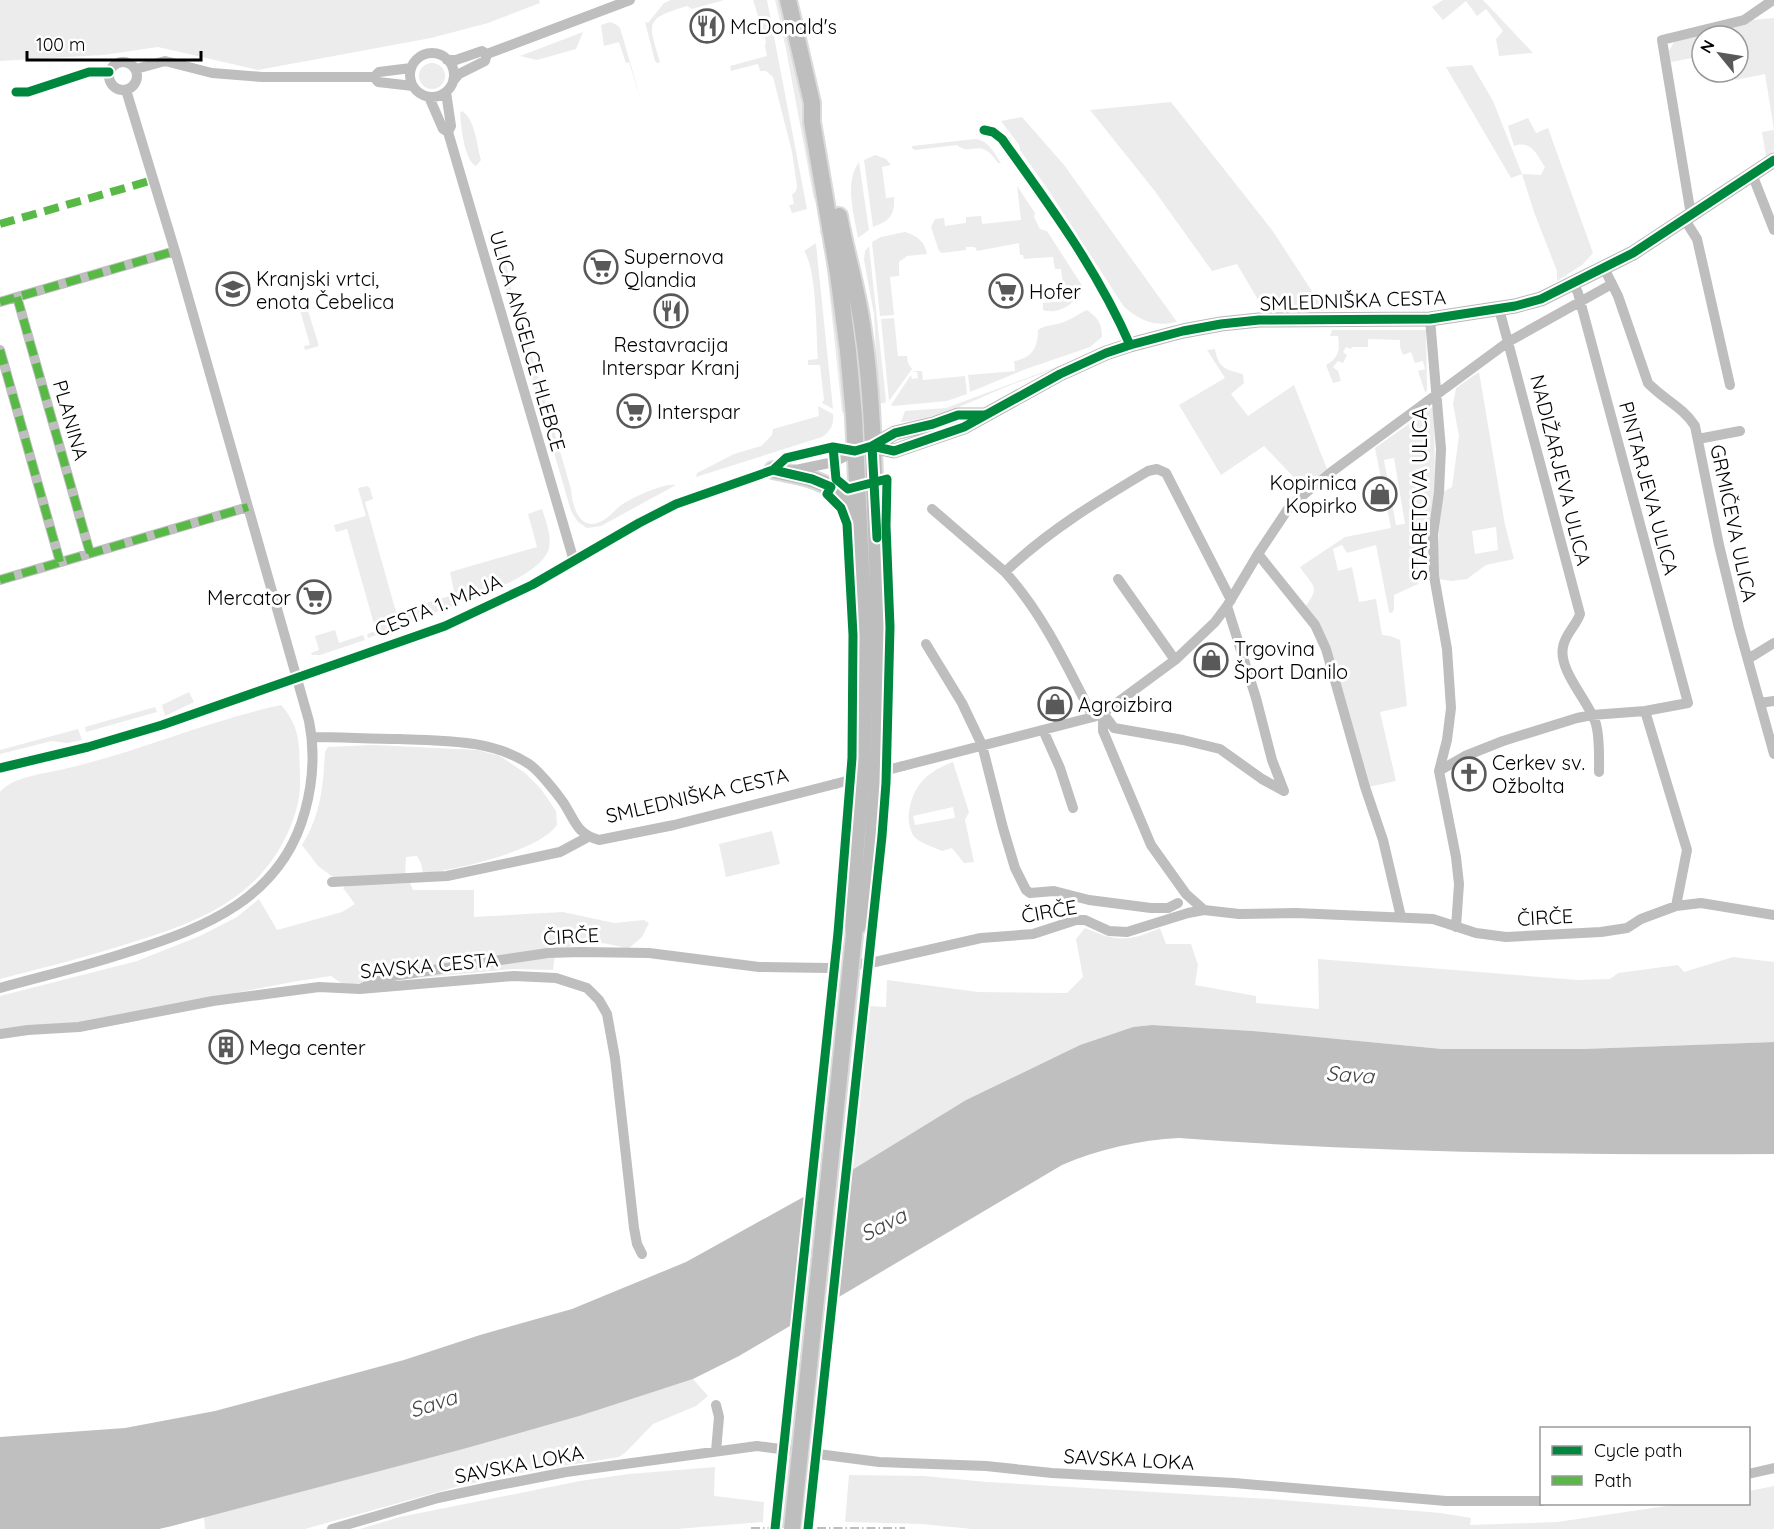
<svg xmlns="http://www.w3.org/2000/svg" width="1774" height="1529" viewBox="0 0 1774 1529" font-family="Quicksand,sans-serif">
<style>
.green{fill:#ececec;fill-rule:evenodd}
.water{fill:#bfbfbf}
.pier{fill:#fff}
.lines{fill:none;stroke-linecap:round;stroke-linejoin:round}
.primary-casing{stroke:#dbdbdb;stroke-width:20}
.street{stroke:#bebebe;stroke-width:10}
.secondary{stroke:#b8b8b8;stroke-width:15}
.primary{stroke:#bebebe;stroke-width:16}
.rail{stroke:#bebebe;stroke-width:4;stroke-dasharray:9 3 1.5 3;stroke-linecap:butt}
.primary-bridge-casing{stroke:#dbdbdb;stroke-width:20;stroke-linecap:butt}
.street-bridge{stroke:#bebebe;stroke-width:10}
.primary-bridge{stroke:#bebebe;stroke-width:16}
.quiet{stroke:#58b947;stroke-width:8;stroke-dasharray:15 8;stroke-linecap:butt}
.cycleway-casing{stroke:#fff;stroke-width:13}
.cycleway{stroke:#00873e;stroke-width:9}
.labels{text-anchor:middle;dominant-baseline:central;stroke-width:6;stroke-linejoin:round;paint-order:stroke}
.poi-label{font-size:20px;fill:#000;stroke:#fff;text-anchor:start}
.street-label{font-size:20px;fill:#000;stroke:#fff}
.water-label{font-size:21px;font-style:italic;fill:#444;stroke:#fff}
</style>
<rect width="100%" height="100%" fill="#fff"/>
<path class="green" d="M0,0h539l1,3 -52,20 -57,15 -173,32 -100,-23 -55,8 -103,6z
M671,0h53l-32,9 -5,-3c-43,13 -39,16 -27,56l-3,1 -2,-2 -10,-39 3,1 16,-20z
M753,0h14l40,209 -15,4 -3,-8 5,-1 -2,-9 4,-4 1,-5 -5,-34 -19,-75 -7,-6h-6l-2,-7 -27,7 -1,-5 37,-10 -2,-10 1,-4z
M775,0h9l16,81 3,36 13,76 -2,7 -28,-151z
M1443,0h40l50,53 -34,3 -3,-17 7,-8 -17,-22 -9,7 -11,-15 -23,19 -11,-13z
M1774,18v133l-8,5 -4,-24 12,-2 -9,-56 -30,6 -2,-8h5v-36h-36v20l-31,6 -2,-11 5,-9 79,-22z
M610,22l7,3 3,3 22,75 -13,-41 -3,1 -7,-21 -15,4 -3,-21z
M583,32l-7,17 -39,11 -17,-4z
M419 76a13 13 0 1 1 26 0a13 13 0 1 1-26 0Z
M1472,65l21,36 29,73 19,1 4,-8c-9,-13 -13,-27 -31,-21l-6,-20 20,-8 8,15 12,-5 45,125 -11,12 -25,16v-10l-23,-59 -12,-38 -11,4 -65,-111z
M1171,102l101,128 53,81 -61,-1 -27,-46 -25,7 -58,-81 -64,-80z
M462,111c13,8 15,34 19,49l-5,6c-12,-6 -15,-40 -16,-53z
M1022,117l42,48 113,157c-22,5 -36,-1 -53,-15l-73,-113 -31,-44 -1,-5 -18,-24z
M975,139c14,1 19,14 26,24h-3c-19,-28 -25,-5 -41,-18l-42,5 -3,-2v-2z
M875,155l11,4 5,6 -9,2 4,31 8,-1c1,18 -4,24 -21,30l-9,-67z
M859,162l10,68 -11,8c-4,-24 -14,-55 1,-76z
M1017,186l18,27 -1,4 6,12 7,2 36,56c-4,14 -24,29 -40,23v-7l22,-2 -4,-32h-6l-2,-12 -29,2 -1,-4h-3l-1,-12 -42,8 -2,-4h-9v3l-24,3 -3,-2 -8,-24 4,-8 9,-1 1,8 21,-3v-6l15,-1 1,8 39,-4z
M488,229c16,23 26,52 24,81z
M819,230l6,5 8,57 12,121 -3,-1 -18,-170z
M905,232c12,4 20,9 22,22l-20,2 -8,6v14l-9,1 4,38 -14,1 -8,-74 9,-5z
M816,243l1,11 16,155 -11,-6 2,-3 -4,-35h-12v-5l10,-1c-2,-25 -1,-90 -14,-108z
M869,246l17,154 -1,3h-5l-2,-7 -4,-82 -10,-54 1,-9z
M305,301l14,45 -14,4 -1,-4 6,-1 -12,-42z
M1087,310c11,8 15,13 15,27l-12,10 -64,22 -56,23 -2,-17 47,-4 -1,-10c18,-3 24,-13 24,-31 10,-6 13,-4 23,-7 10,-3 17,-9 26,-13z
M894,318l4,38h9l1,7 4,6 -23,32 -8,-82z
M522,321l49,168c1,16 8,44 31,32 7,-4 12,-10 18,-15 11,-8 43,-23 56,-21l-75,41 -14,2 -9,-6 -7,-11 -53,-183z
M1332,330h94l1,61 -2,1 -7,-21 7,-2 -2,-8 -8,2 -4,-11 -8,3 -3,-8v-7l-32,-1v8h-16l-1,2 -5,-2 -3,5 4,3 -4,8 -5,-2 -5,6 5,4 3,10 -8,2 -7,-18c13,-7 14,-15 12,-29h-8z
M1215,349c3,19 11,21 28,25l1,9 -13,11 17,22 46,-31 33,84 -23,19 -40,-42 -43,29 -42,-70 46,-27 -18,-28z
M1086,356c-23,10 -46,18 -70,27 -37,14 -75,36 -115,39l4,-11 41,-3z
M914,371h8l1,9 42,-4 2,18 -20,7 -54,5 -2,-1 20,-30 1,4 6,-1 -1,-6h-4z
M1479,372l26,153 9,34 -28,6 -19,14 -16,2 -12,-2 -3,-18 7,-69 9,-5 7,-51 -6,-32 3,-16zM1496,527l2,23 -23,4 -3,-23z
M818,406l15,8c1,11 -2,17 -11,23l-126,40 1,-4 37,-19 27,-8 11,-11 1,-6 46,-13z
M1434,406l1,80 -5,41 -16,2v17l4,1v37l-24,11v14l-2,4 -3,-1 -13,-67 -29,8 -5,-8 -9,4 5,22 14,-4 7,35 17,-3 6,36 8,1 10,4 7,66 -27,6 16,69 -28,6 -40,-136 -23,-44c16,-21 8,-20 -5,-40l45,-30 46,-9 -16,-80zM1394,458l11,66 -9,1 -12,-65z
M367,486l3,2 3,11 -8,3 31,110 54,-16 3,10 -85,32 -1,-4 9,-3 -29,-102 -11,3 -2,-7 32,-9 -8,-28z
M542,509c4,13 11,29 6,42 -9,23 -61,41 -83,52l-5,-2 -6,-10 -4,-19 87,-25 -9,-33z
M335,630l4,13 24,-8 2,5 -45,15h-8l-1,-2 8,-3 -4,-14z
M189,692l5,10 -29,14 -3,-11z
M281,705c21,23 18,44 19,73 1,18 -4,36 -11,52 -29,67 -88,91 -153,111 -45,15 -90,26 -136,38v-187c14,-16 44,-18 64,-23 74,-17 143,-48 217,-64z
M155,707l2,5 -71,20 -1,-5z
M78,729l4,11 -15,3 -15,-2 -52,13v-4z
M373,745l104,5 23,6 25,17 16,16 15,22 1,14c-19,27 -101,44 -134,49l-2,-11 -4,-7 -11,1 -1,20h-72l-15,-11 -16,-21c19,-30 21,-59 23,-93l3,-5z
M953,762l16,50 -4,8 9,42 -10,1 -12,-15 -10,3c-8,-4 -24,-8 -29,-16 -4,-7 -5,-16 -4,-23 4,-27 19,-41 44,-50zM953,807l2,11 -40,7 -2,-9z
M772,831l8,33 -54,13 -7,-33z
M410,883l3,7h61v27l89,-5 51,11 30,-3 5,3 -7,14 -14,12c-30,-9 -46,-10 -73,5l-2,16 -41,-1 -168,16 -13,-9 -33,5 -221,42 -77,8v-35l137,-35 63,-25 37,-19 22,-18 18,31 65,-18 13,-8 -12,-16 4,-3z
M1085,928c33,14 42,14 75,0l6,16h25l7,21 -3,20 61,11v7l63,6 -1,-50 260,21 32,-1 8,-6 60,-8 6,7 49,-15 41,5v80l-191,7h-141l-189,-18 -101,-6 -19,2 -53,18 -114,55 -114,70 16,-164 18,1 1,-27 91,12 89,1 16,-16 -7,-38z
M693,1379l15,17 -12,10 -43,18 -28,29 -6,4 -99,16 -64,14 -151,42h-100l-1,-12c164,-43 327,-86 489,-138z
M715,1467l-1,29 50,6 -1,20 -87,7h-316l40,-12 180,-36 49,-7z
M849,1475l75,1 63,6 282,17 172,14 30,5 -1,7 87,-3 123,-18h68l1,-13 25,-5v43h-802l-50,-5 -77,-2z"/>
<path class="water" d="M1152,1025l101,6 189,18h141l191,-7v112c-198,1 -397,-1 -595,-16 -39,2 -80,11 -117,27l-323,191 -46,23 -114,37 -116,33 -291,77 -13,3h-159v-92l125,-9 90,-17 189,-51 76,-25 92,-26 114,-47 166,-92 114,-70 114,-55 53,-18z"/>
<path class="pier" d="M852,1166l-15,134 -45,27 15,-136z"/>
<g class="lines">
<g class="primary-casing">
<path id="primary" d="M788,0l24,103v19l26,152 10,77 6,66 10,213v63l-2,73 -10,135 2,34
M839,216c7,38 19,76 24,115 9,59 10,118 12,177 4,96 8,192 1,287 -4,43 -3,90 -18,131
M773,470c41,9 62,9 83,50"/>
</g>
<path class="street" d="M410 75a22 22 0 1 1 44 0a22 22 0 1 1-44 0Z
M447,60h9l26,-9 5,3 143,-54
M109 76a14 14 0 1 1 28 0a14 14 0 1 1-28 0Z
M136,69l29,-8 47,12 50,4h112l4,5 35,4
M374,77l5,-5 32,-4
M453,81l6,-7 26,-13 2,-7
M16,92h12l61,-20h20
M446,92l5,34 -3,6
M429,97l14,32 5,3
M448,132l126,429
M1752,174l22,56
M1691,215l-29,-175 82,-20 29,-20
M1685,220l12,19 33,146
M1604,268l14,28 30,87c15,16 35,24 47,43l24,119 20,83 35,126
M17,297l73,256
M0,302l175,-51
M1430,319l11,130 -2,43 -6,43 1,41 13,73 4,59 -4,32 -8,31 26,-15 38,-15 74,-23 15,-3 53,-4 43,-8 -110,-410 -4,-9
M0,350l60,212
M1698,439l42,-8
M791,471l43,-9 21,-11 17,-5
M932,509l73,63c43,-41 91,-70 143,-101l9,-2 9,4 65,127
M1258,554l57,71 11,24 39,138 18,53 18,77
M1005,572c38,42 62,94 88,145
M1118,579l57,81
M0,580l248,-73
M1227,606l29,92 16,62 12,31
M926,644l36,59 20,42 21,83 12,40 11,22 4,3 24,-2 35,9 62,8h17l10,-5
M1748,659l26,-16
M1760,703l14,-2
M1645,711l42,139 -11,56
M1103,713v18l48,114 35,49 18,16
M1103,713l11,15 69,12 37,9 42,30 22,12
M1043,730l17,38 13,40
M312,737c29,0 59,2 88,2 44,2 91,0 129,25 10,7 27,28 34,38 12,18 13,32 36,38l75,-15 161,-41
M903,766l190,-49 10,-4 72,-53 40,-38 12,-16 31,-52 32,-48 40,-33 178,-131 -9,-33
M0,768l88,-21 74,-22 283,-99 87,-41 107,-62 37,-19 97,-34 13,-12 47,-11 22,4
M1439,771l17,86 3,27 -3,43
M1599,772c0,-15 1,-33 -3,-48 -7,-23 -38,-53 -33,-77 2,-13 13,-21 17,-33l-72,-272 104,-58
M332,882l115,-6 113,-24 28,-15
M0,988c43,-12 86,-22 128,-36 77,-24 154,-54 177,-141 8,-29 10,-60 4,-90l-134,-470 -49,-161
M360,989l26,-12 162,-24 33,-1 68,1 110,14 70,1 46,-6 106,-24 52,-4 43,-14h9l24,11 18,1 61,-19 16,-3 35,4 57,-1 137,6 43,14 30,4 95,-5 26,-4 14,-9 35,-13 25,-3 73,12
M0,1034l28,-4 51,-3 134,-26 106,-14 41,2 154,-13 42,2 31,10 12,12 8,14 8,44 19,170 3,16 5,10
M716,1451l3,-34 -3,-12
M1748,1474l26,-6
M332,1529l106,-31 51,-11 77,-15 191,-26 122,16 107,4 66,7 182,10 212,18h96"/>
<path class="secondary" d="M872,446l22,5 70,-24 96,-53 46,-21 24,-8 53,-14 38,-7 38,-4 171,-1 85,-13 26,-7 92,-46 141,-93
M872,446l23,-13 38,-9 25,-9h26"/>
<use href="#primary" class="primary"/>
<path class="rail" d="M751,1529h154"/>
<g class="primary-bridge-casing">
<path id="primary-bridge" d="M792,1529l62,-594"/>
</g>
<path class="street-bridge" d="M835,784l68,-18"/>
<use href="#primary-bridge" class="primary-bridge"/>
<path class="quiet" d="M0,224l153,-44
M17,297l73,256
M0,302l175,-51
M0,350l60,212
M0,580l248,-73"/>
<g class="cycleway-casing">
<path id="cycleway" d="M16,92h12l61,-20h20
M984,130l9,2 9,7c47,65 96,132 128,206
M872,446l22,5 70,-24 96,-53 46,-21 24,-8 53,-14 38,-7 38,-4 171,-1 85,-13 26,-7 92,-46 141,-93
M872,446l5,92
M773,470l39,9 19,8 -4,7 14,14 6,16 6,111 -1,123 -14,175 -63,596
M0,768l88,-21 74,-22 283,-99 87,-41 107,-62 37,-19 97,-34 13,-12 47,-11 22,4 17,-5 23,-13 38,-9 25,-9h26
M808,1529l74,-693 4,-53 4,-156 -4,-101 1,-47 -39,10 -12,-10 -3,-32"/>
</g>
<use href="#cycleway" class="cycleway"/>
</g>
<defs>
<g id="restaurant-ring" transform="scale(1.725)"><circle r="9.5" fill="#fff" stroke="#595959" stroke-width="1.5"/><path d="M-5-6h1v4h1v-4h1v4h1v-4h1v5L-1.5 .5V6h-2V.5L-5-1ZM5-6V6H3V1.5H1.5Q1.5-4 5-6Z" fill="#595959"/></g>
<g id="supermarket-ring" transform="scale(1.725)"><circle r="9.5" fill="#fff" stroke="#595959" stroke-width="1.5"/><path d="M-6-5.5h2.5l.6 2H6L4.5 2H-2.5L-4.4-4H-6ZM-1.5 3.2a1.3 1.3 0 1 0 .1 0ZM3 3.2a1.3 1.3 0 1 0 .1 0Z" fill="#595959"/></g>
<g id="school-ring" transform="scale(1.725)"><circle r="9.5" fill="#fff" stroke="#595959" stroke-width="1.5"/><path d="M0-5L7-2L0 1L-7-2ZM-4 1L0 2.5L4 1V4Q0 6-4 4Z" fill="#595959"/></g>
<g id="shop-ring" transform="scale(1.725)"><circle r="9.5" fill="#fff" stroke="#595959" stroke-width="1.5"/><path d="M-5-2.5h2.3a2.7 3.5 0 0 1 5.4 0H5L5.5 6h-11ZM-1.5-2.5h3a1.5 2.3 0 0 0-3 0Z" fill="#595959"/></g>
<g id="church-ring" transform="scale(1.725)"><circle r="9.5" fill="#fff" stroke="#595959" stroke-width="1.5"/><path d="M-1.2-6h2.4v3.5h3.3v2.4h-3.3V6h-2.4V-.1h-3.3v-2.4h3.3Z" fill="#595959"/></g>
<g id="building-ring" transform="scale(1.725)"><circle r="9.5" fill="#fff" stroke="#595959" stroke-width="1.5"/><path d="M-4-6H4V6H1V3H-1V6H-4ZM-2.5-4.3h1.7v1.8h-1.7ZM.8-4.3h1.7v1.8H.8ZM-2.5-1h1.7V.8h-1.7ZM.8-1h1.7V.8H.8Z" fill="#595959"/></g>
</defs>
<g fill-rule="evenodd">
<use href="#restaurant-ring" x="707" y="26"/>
<use href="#supermarket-ring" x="601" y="267"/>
<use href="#school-ring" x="233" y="289"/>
<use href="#supermarket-ring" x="1006" y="291"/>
<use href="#restaurant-ring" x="671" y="311"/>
<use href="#supermarket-ring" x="634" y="411"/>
<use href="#shop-ring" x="1380" y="494"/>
<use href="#supermarket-ring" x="314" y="597"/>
<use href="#shop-ring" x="1211" y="660"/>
<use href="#shop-ring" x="1055" y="704"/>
<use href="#church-ring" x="1469" y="774"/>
<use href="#building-ring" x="226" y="1047"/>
</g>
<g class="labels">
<g class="poi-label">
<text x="730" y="26">McDonald's</text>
<text x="624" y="256">Supernova<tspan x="624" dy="23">Qlandia</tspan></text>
<text x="256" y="278">Kranjski vrtci,<tspan x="256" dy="23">enota Čebelica</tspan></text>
<text x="1029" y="291">Hofer</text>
<text x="671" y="344" text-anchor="middle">Restavracija<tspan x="671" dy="23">Interspar Kranj</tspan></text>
<text x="657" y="411">Interspar</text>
<text x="1357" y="482" text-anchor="end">Kopirnica<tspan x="1357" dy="23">Kopirko</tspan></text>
<text x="291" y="597" text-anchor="end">Mercator</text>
<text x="1234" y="648">Trgovina<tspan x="1234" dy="23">Šport Danilo</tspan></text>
<text x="1078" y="704">Agroizbira</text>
<text x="1492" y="762">Cerkev sv.<tspan x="1492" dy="23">Ožbolta</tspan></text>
<text x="249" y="1047">Mega center</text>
</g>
<g class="street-label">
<text transform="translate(1353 300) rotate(-2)">SMLEDNIŠKA CESTA</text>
<text transform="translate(528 341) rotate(74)">ULICA ANGELCE HLEBCE</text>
<text transform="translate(71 420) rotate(74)">PLANINA</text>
<text transform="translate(1561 470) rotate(76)">NADIŽARJEVA ULICA</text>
<text transform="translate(1649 488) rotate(75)">PINTARJEVA ULICA</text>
<text transform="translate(1419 494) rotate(-90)">STARETOVA ULICA</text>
<text transform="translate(1734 523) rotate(78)">GRMIČEVA ULICA</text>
<text transform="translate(438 605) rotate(-22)">CESTA 1. MAJA</text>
<text transform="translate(697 795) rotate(-13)">SMLEDNIŠKA CESTA</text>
<text transform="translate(1049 911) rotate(-10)">ČIRČE</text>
<text transform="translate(1545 917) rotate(-3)">ČIRČE</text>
<text transform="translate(571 936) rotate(-3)">ČIRČE</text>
<text transform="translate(429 965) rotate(-5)">SAVSKA CESTA</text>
<text transform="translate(1129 1459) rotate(3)">SAVSKA LOKA</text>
<text transform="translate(519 1464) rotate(-11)">SAVSKA LOKA</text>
</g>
<g class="water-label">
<text transform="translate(1350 1074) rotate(4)">Sava</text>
<text transform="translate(883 1224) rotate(-27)">Sava</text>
<text transform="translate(433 1403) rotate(-18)">Sava</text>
</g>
</g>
<rect x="1540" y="1427" width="210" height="78" fill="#ffffff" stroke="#999999" stroke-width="1.5"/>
<rect x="1552" y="1446" width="30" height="9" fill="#00873e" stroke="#999999" stroke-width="1.5"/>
<text x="1594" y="1457" font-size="18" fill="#000000">Cycle path</text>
<rect x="1552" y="1476" width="30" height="9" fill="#58b947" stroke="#999999" stroke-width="1.5"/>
<text x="1594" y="1487" font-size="18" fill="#000000">Path</text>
<g transform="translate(1720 54) rotate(300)"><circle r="28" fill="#ffffff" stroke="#999999" stroke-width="1.5"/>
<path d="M0-4.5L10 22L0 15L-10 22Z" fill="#595959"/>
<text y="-9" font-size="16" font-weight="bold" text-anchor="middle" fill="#000000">N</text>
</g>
<path d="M27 51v9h174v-9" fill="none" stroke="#000000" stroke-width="3"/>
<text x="36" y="51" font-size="18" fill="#000000" stroke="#ffffff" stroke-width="4.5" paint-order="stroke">100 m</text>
</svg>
